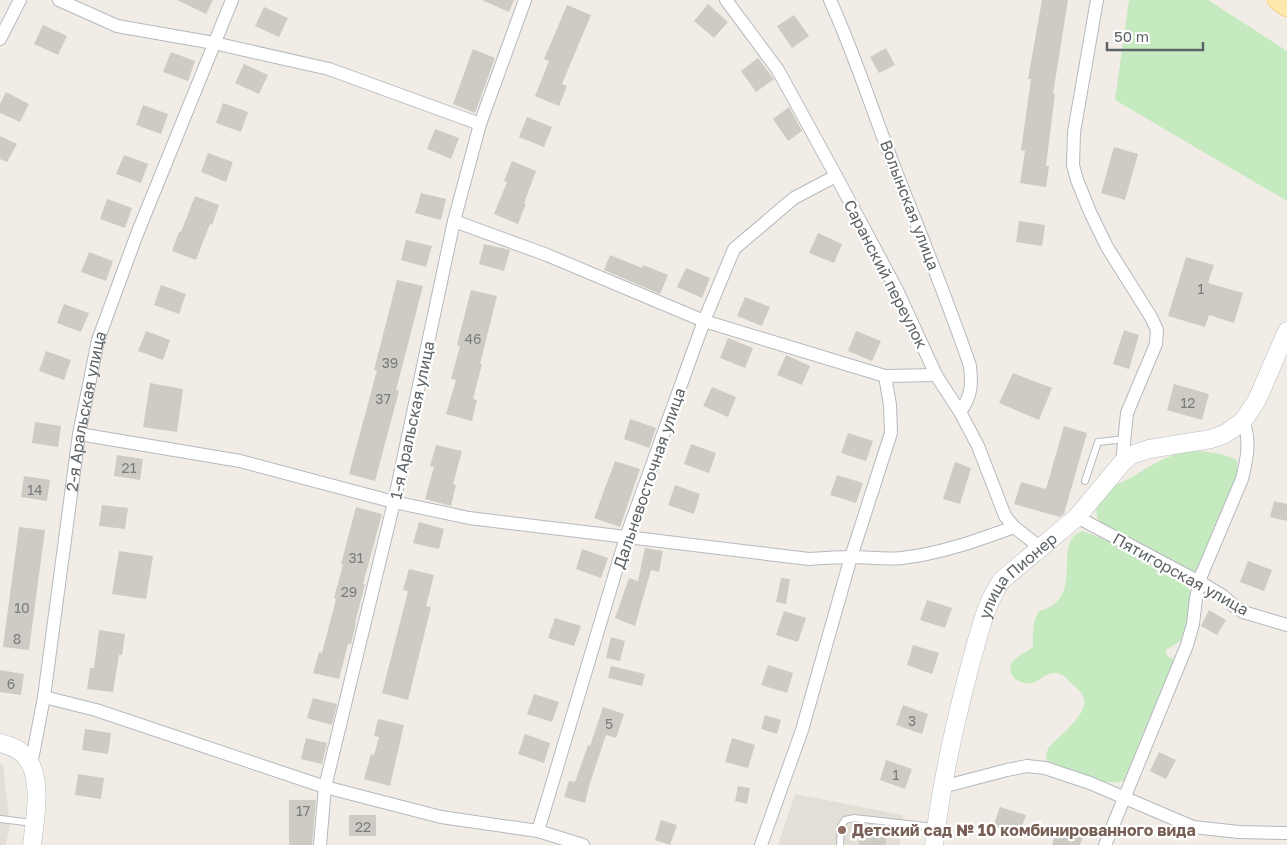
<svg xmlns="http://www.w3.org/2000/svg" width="1287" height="845" viewBox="0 0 1287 845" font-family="'Golos Text',sans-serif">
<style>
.education{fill:#e3dfd6}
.green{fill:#c5eac0}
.building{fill:#cecac4}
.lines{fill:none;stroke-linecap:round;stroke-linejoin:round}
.lane-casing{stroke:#b6b9bd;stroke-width:8}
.street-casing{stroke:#b6b9bd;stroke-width:14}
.secondary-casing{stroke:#b7bbc0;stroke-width:19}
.primary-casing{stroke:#fdba52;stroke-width:20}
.lane{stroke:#fff;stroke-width:6}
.street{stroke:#fff;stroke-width:12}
.secondary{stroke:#fff;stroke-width:18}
.primary{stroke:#ffe8ac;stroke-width:19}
.education-dot{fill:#8d6e63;stroke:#fff;stroke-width:2}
.labels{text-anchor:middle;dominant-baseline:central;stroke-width:4.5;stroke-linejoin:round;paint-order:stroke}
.number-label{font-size:14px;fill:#797d7e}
.street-label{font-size:16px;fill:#5d6367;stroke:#fff}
.education-label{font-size:16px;font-weight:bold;fill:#785e54;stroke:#fff;text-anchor:start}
</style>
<rect width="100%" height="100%" fill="#f1ede6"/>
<path class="education" d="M0,764l3,1 7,60 -4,20h-6z
M795,794l108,21 -3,30h-122z"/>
<path class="green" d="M1129,0h79l79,51v150l-172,-101z
M1191,451c16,0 31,2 46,9l1,12 -39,95 -4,4 -6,-1 -88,-47c-11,-12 0,-28 11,-36 4,-3 10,-5 15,-7 21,-12 39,-26 64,-29z
M1082,531c28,8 52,25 77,40 10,6 25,11 32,21l-6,46 -19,12 1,6 8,4 -15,33 -1,11 -30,75c-25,11 -58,-8 -82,-18l-1,-7 3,-7c10,-10 40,-35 35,-48 -2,-7 -7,-11 -12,-15 -5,-6 -11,-12 -19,-11 -8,1 -14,8 -21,10 -13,3 -29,-10 -18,-23 5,-5 13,-8 19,-13 0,-13 -1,-25 6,-36 49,-12 11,-69 43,-80z"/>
<path class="building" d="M177,0h36l-7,14z
M482,0h32l-5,12z
M1042,0h26l-15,94h2l-9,72h3l-3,21 -26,-4 5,-32 -4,-1 10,-71h-3z
M708,4l20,18 -14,16 -20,-17z
M567,5l24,10 -29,69 5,2 -8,20 -24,-10 14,-35 -5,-2z
M264,7l24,11 -9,19 -24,-11z
M794,15l15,21 -17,12 -15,-22z
M43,25l24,11 -9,19 -24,-11z
M886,48l9,17 -16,8 -9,-16z
M473,49l22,9 -20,55 -22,-9z
M171,52l24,9 -7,20 -25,-9z
M758,58l16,21 -18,13 -15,-21z
M244,64l24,11 -9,19 -24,-11z
M6,92l23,12 -9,18 -20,-9v-9z
M223,103l25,9 -7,20 -25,-9z
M143,105l25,9 -7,20 -25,-9z
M789,107l13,24 -14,10 -15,-22z
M527,117l25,10 -8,20 -25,-10z
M435,129l24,9 -8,21 -24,-10z
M0,136l17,8 -10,18 -7,-3z
M1114,147l24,7 -13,46 -24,-7z
M208,153l25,9 -7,20 -25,-10z
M124,155l24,9 -7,19 -25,-9z
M512,161l24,10 -12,32 2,1 -8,20 -24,-10 13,-32 -3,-1z
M421,193l25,6 -5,21 -26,-7z
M195,196l24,9 -7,20 -2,-1 -14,36 -24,-9 7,-19h2z
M107,199l25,9 -7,20 -25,-9z
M1019,221l26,4 -3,21 -26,-4z
M818,233l24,11 -8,19 -25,-10z
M406,240l26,6 -6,21 -25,-7z
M484,244l26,6 -6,21 -25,-7z
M89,252l24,9 -7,20 -25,-9z
M610,255l32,13 1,-3 25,10 -8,19 -56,-24z
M1186,257l28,8 -6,18 35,10 -9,30 -25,-8 -4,12 -37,-11z
M686,268l24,10 -8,20 -25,-11z
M397,280l26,6 -27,104 3,1 -24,90 -26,-7 28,-104h-3z
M161,285l25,9 -7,20 -25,-9z
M471,290l26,6 -17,68h2l-9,35 4,1 -5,21 -26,-7 10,-34 -5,-1 9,-33 -3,-1z
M745,297l25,10 -8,19 -25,-10z
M64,304l25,9 -8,19 -24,-9z
M1124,330l15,5 -10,34 -16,-5z
M146,331l24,9 -7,20 -25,-9z
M856,331l25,10 -9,20 -24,-10z
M728,338l25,10 -8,20 -25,-10z
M46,351l25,9 -7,20 -25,-9z
M786,355l24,11 -8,19 -25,-10z
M1013,373l39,15 -13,32 -40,-17z
M150,383l33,6 -6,43 -34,-5z
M1174,384l35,10 -7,26 -35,-10z
M712,387l24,10 -8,20 -25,-11z
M630,419l26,9 -7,20 -25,-9z
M35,422l26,4 -3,21 -26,-4z
M1064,426l23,7 -23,81 -4,3 -46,-13 7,-22 25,7z
M848,433l25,8 -7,20 -25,-8z
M691,444l25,9 -7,20 -25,-9z
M436,445l26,6 -9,33 3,1 -5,21 -26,-7 9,-32 -4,-1z
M117,455l26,4 -3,21 -26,-4z
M615,461l25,8 -20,58 -26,-9z
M955,462l16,6 -11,36 -17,-5z
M837,475l26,8 -7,20 -26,-8z
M24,476l26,4 -3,21 -26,-4z
M675,485l25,9 -6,20 -26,-9z
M1274,501l13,3v17l-17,-4z
M102,505l26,3 -3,21 -26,-3z
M356,507l26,7 -19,70h2l-10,39h1l-5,21h-3l-9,35 -26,-6 6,-21 3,1 14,-54 -2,-1 9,-33 -2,-1z
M419,522l25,7 -5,20 -26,-6z
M19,527l26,3 -16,120 -26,-3z
M645,548l18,3 -4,21 -8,-2 -16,56 -20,-8 14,-40 9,3z
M582,549l26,9 -7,20 -25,-9z
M119,551l34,5 -7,43 -34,-5z
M1248,561l24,9 -8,21 -24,-9z
M409,569l25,6 -8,31 5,1 -23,93 -26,-7 26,-102 -5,-1z
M781,578l9,1 -4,25 -10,-2z
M927,600l25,8 -7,20 -25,-8z
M1209,610l17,10 -9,15 -16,-9z
M784,611l22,7 -8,24 -22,-7z
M555,618l26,8 -7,20 -26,-8z
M99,630l26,4 -3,21h-3l-6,37 -26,-3 3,-21h4z
M611,637l14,4 -5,20 -14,-3z
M913,645l26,8 -7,21 -25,-9z
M768,665l25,8 -6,20 -26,-8z
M611,666l34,8 -3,12 -34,-8z
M0,670l24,4 -3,21 -21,-3z
M534,694l25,8 -7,20 -25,-8z
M313,698l24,6 -5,21 -25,-7z
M903,705l25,9 -6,20 -26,-9z
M603,707l21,7 -8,24 -10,-3 -17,51 -4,17 -21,-6 5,-16 6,1 13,-37 2,1z
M765,715l16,5 -4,14 -16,-5z
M378,719l26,6 -14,61 -26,-7 7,-25 3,1 5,-18 -5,-1z
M85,729l26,4 -3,21 -26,-4z
M525,734l25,9 -6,20 -26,-9z
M306,738l21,5 -5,21 -21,-5z
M732,738l23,7 -7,23 -23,-6z
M1159,752l17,8 -10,19 -16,-8z
M886,760l26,9 -7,20 -25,-9z
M78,774l26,4 -3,21 -26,-4z
M738,786l12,2 -3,16 -12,-3z
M289,800h27l-4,45h-23z
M1000,807l26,8 -7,20 -26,-8z
M349,815h27v21h-27z
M661,820l16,5 -7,20 -15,-5z
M1058,825l26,9 -4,11h-28z
M860,830l27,2 -1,13h-27z"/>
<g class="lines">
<g class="lane-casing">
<path id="lane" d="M1085,481l13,-39 27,-3
M0,819l33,4
M840,845l1,-19 4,-6 9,-2 80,9"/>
</g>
<g class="street-casing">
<g id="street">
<path d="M59,0l58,26 97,17 115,26 151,55"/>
<path d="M726,0l52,70 58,106 61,114 39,85 24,37 18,34 27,70 9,11 27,21"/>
<path d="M830,0c26,57 44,116 67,174 25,64 51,127 73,192 2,19 2,29 -10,46"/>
<path d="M1097,0l-23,132 -1,33 4,15 13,32 17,35 44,70 6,13 -1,14 -29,69 -5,50"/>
<path d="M0,39l20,-39"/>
<path d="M454,221l93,34 157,66 181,55 51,-1"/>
<path d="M79,434l161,27 154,41 75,16 340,41c14,-1 29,-2 43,-2 17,0 33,3 50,1 38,-4 76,-18 112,-31"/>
<path d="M1077,517l128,68 18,11 11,10 9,6 44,13"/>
<path d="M44,697l52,13 229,77 116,30 97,14 45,14"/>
<path id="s1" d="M31,765l13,-68 35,-263 19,-94 39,-106 95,-234"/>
<path d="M942,787l65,-17 20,-4 18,2 45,15 103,44 46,5 48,1"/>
<path d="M538,831l88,-294 78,-216 30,-72 60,-51 42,-22"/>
<path d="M320,845l5,-58 69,-285 60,-281 26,-97 45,-124"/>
<path d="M761,845l41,-115 49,-173 40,-124 -1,-28 -5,-29"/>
<path d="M1105,845l82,-200 6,-21 3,-26 5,-22 41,-97c5,-20 9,-38 1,-58"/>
</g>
</g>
<g class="secondary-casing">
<g id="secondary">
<path d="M0,743c7,2 15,4 21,9 24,19 14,67 11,93"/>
<path id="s2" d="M934,845c7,-62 21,-123 37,-183 8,-28 14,-58 31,-82l75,-63 45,-54 9,-8 18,-6 62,-10 14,-5 18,-13 14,-21 30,-69"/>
</g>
</g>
<g class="primary-casing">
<path id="primary" d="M1277,0l10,7"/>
</g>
<use href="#lane" class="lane"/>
<use href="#street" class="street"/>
<use href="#secondary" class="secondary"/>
<use href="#primary" class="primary"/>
</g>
<circle class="education-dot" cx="842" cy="830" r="5"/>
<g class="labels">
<g class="number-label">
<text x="1201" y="288">1</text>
<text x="473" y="338">46</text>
<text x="390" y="362">39</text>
<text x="383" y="398">37</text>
<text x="1188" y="402">12</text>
<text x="129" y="467">21</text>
<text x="35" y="489">14</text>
<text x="356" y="557">31</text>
<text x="349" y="591">29</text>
<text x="22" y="607">10</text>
<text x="17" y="638">8</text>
<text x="11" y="683">6</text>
<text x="912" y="720">3</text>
<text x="609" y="723">5</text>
<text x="896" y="774">1</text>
<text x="303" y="810">17</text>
<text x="363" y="826">22</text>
</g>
<g class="street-label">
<text transform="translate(910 205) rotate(69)">Волынская улица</text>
<text transform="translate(886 274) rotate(63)">Саранский переулок</text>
<text stroke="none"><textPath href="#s1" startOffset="358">2-я Аральская улица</textPath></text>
<text transform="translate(412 420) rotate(-78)">1-я Аральская улица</text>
<text transform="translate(649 478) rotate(-71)">Дальневосточная улица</text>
<text transform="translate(1181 574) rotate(29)">Пятигорская улица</text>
<text stroke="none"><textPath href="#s2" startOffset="288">улица Пионер</textPath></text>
</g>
<g class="education-label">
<text x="852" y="830">Детский сад № 10 комбинированного вида</text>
</g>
</g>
<path d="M1107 42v8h96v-8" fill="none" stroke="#5d6367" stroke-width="2.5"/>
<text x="1114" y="42" font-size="15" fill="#5d6367" stroke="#ffffff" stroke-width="4" paint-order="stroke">50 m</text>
</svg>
